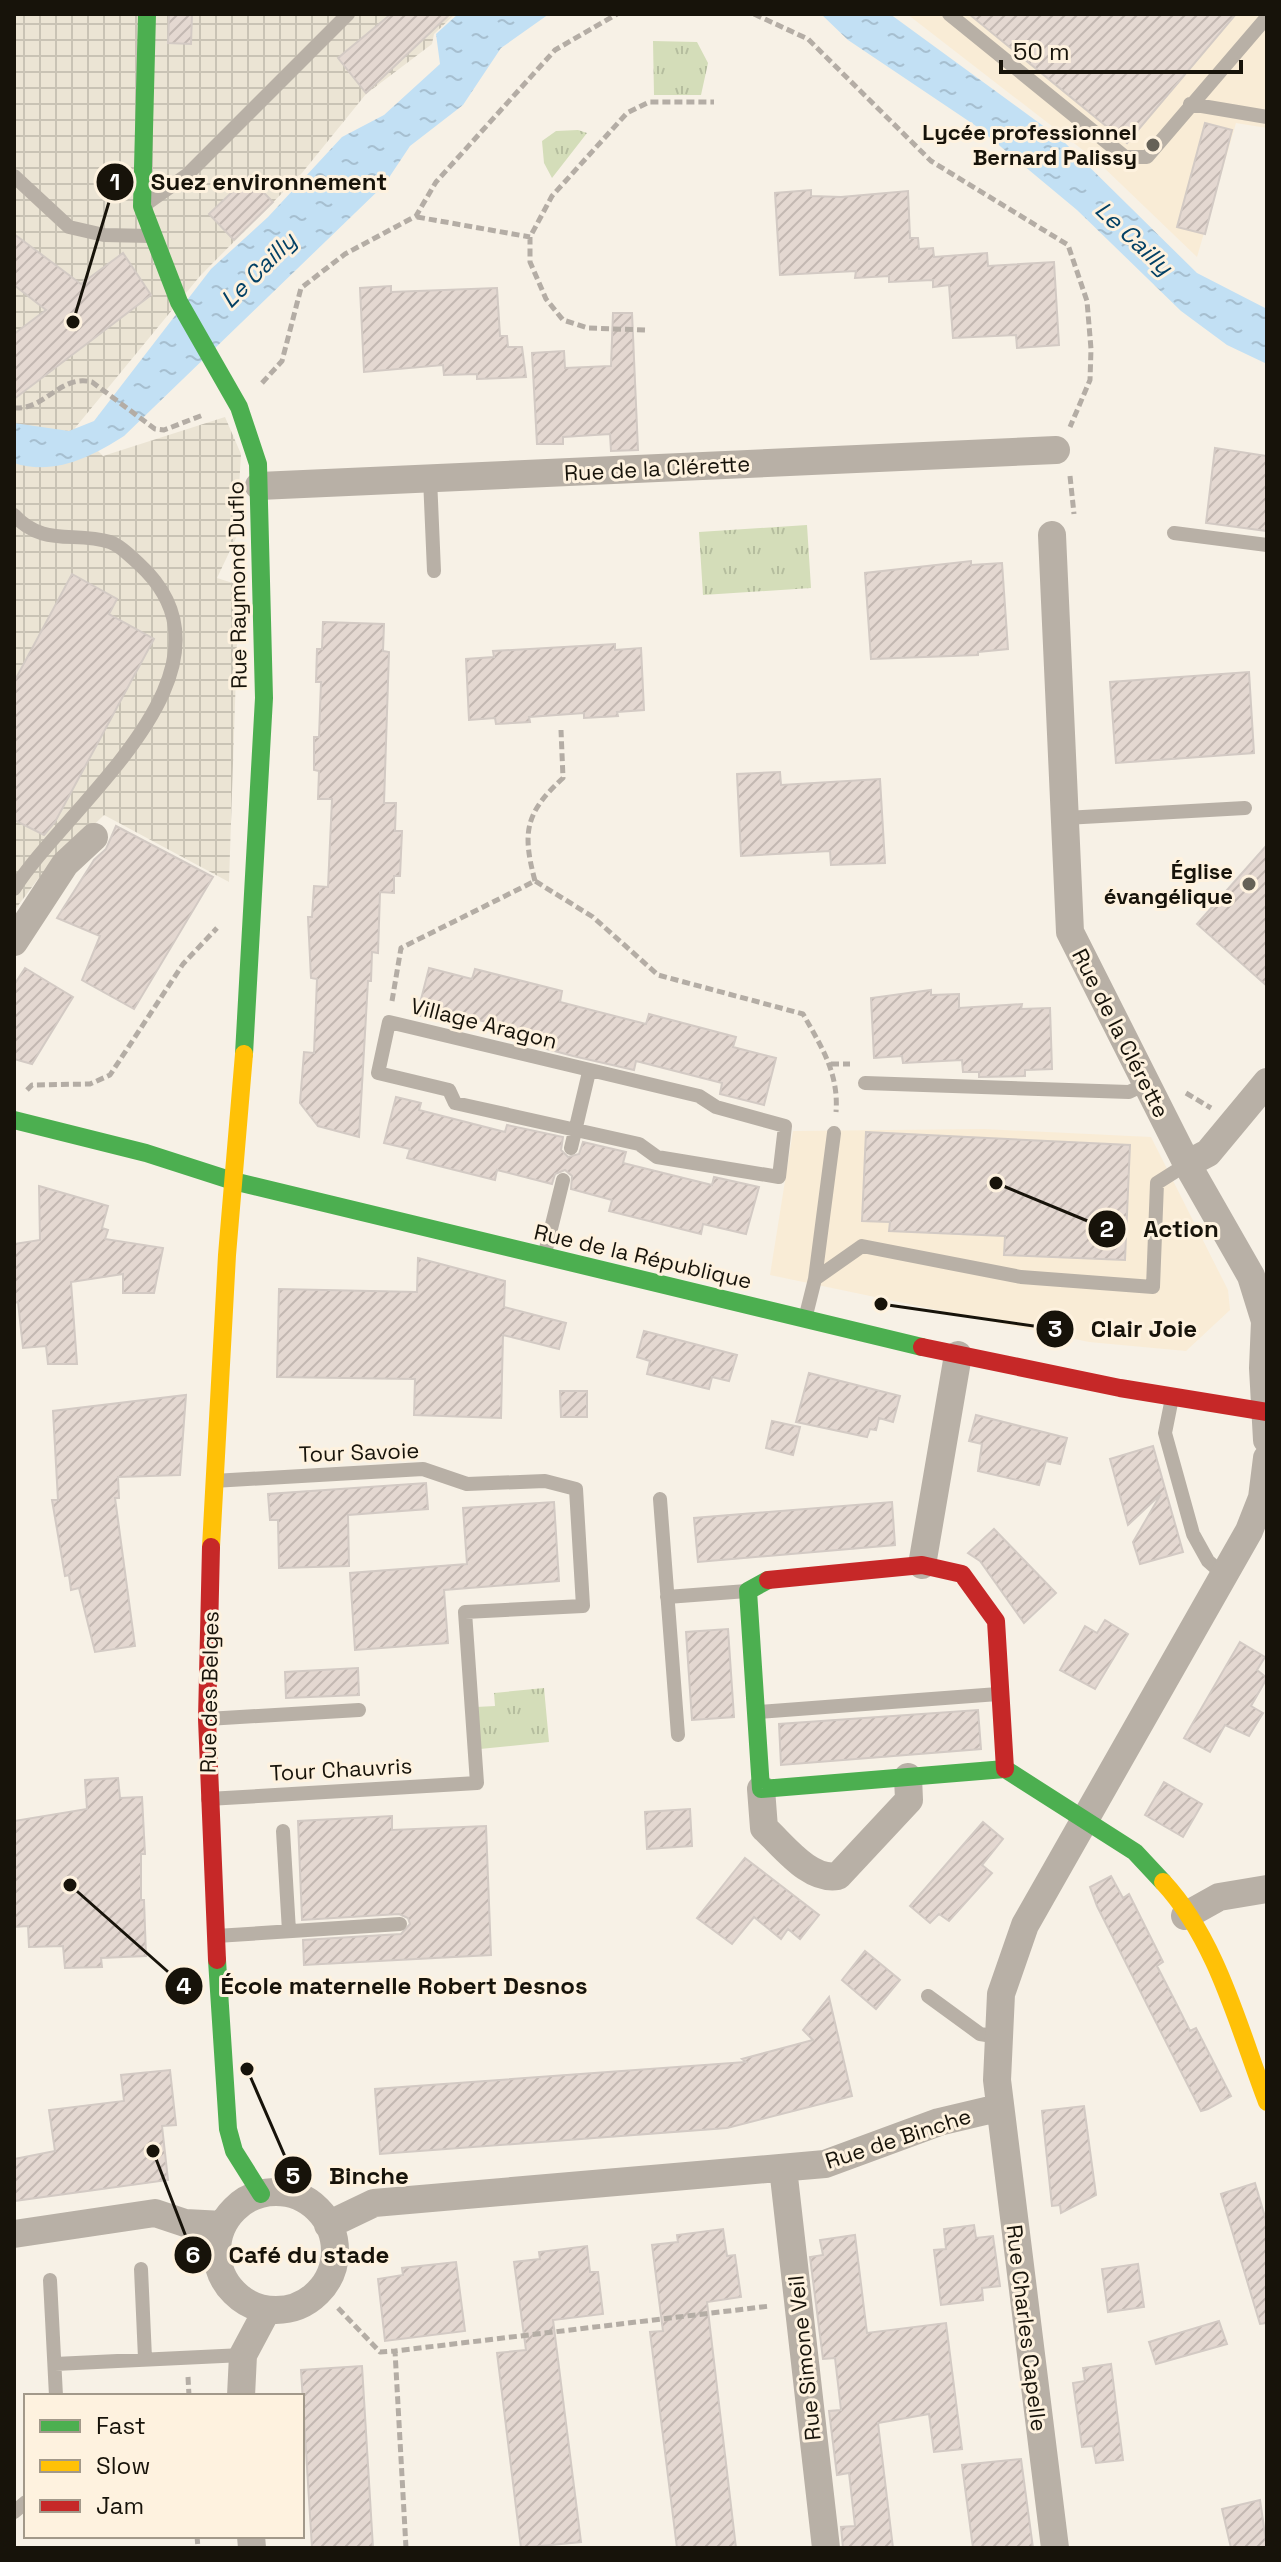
<svg xmlns="http://www.w3.org/2000/svg" width="1281" height="2562" viewBox="0 0 1281 2562" font-family="'Space Grotesk',sans-serif">
<style>
.built{fill:#f9ecd6}
.industrial{fill:url(#industrial-grid)}
.park{fill:url(#park-tufts)}
.water{fill:url(#water-ripples)}
.building{fill:url(#building-hatch);stroke:#d3cac4;stroke-width:2}
.lines{fill:none;stroke-linecap:round;stroke-linejoin:round}
.path{stroke:#b4ada5;stroke-width:5;stroke-dasharray:8 4;stroke-linecap:butt}
.lane{stroke:#b8b0a6;stroke-width:14}
.street{stroke:#b8b0a6;stroke-width:28}
.fast{stroke:#4caf50;stroke-width:18}
.slow{stroke:#ffc107;stroke-width:18}
.jam{stroke:#c62828;stroke-width:18}
.poi-dot{fill:#656157;stroke:#fef2df;stroke-width:3}
.labels{text-anchor:middle;dominant-baseline:central;stroke-width:6;stroke-linejoin:round;paint-order:stroke}
.poi-label{font-size:22px;font-weight:bold;fill:#17130a;stroke:#fef2df;text-anchor:end}
.street-label{font-size:22px;fill:#17130a;stroke:#fef2df}
.water-label{font-size:24px;font-style:italic;fill:#034165;stroke:#fef2df}
.leader{fill:none;stroke:#17130a;stroke-width:3}
.callout-dot{fill:#17130a;stroke:#fef2df;stroke-width:3}
.mark-label{font-size:24px;text-anchor:middle;font-weight:bold;fill:#fff}
.callout-label{font-size:24px;text-anchor:middle;font-weight:bold;fill:#17130a;stroke:#fef2df;stroke-width:6;stroke-linejoin:round;paint-order:stroke}
</style>
<defs>
<pattern id="industrial-grid" width="8" height="8" patternUnits="userSpaceOnUse" patternTransform="scale(2)"><rect width="8" height="8" fill="#ebe4d4"/><path d="M0 4h8M4 0v8" fill="none" stroke="#c9c3b5"/></pattern>
<pattern id="park-tufts" width="24" height="20" patternUnits="userSpaceOnUse" patternTransform="scale(2)"><rect width="24" height="20" fill="#d4ddb9"/><path d="M3 7l-1-3M5 7V3M7 7l1-3M15 17l-1-3M17 17v-4M19 17l1-3" fill="none" stroke="#b5bd9e"/></pattern>
<pattern id="water-ripples" width="26" height="14" patternUnits="userSpaceOnUse" patternTransform="scale(2)"><rect width="26" height="14" fill="#c2e0f4"/><path d="M2 4q2-2 4 0t4 0M15 11q2-2 4 0t4 0" fill="none" stroke="#a6bfd0"/></pattern>
<pattern id="building-hatch" width="6" height="6" patternUnits="userSpaceOnUse" patternTransform="scale(2)"><rect width="6" height="6" fill="#e4d8d1"/><path d="M-1 1l2-2M0 6l6-6M5 7l2-2" fill="none" stroke="#c3b8b2"/></pattern>
</defs>
<rect width="100%" height="100%" fill="#f7f1e6"/>
<path class="built" d="M907,14h360v114l-31,-5 -39,134 -100,-96z
M984,1129l167,8 77,153 2,20 -44,41 -97,-9 -319,-67 23,-144z"/>
<path class="industrial" d="M14,14h441l-21,20 -2,10 -66,50 -64,79 -102,103 -125,152 28,28 122,-39 16,37 -5,84 -19,40 22,7 -10,297 -125,-67 -66,64 -24,32z"/>
<path class="park" d="M653,41l44,1 11,21 -7,32h-47z
M578,130l9,3 -35,45 -8,-15 -2,-22 14,-10z
M807,525l4,63 -108,7 -4,-63z
M544,1688l5,54 -69,7 -4,-42 19,-1 -1,-13z"/>
<path class="water" d="M458,14h91l-48,34 -38,57 -53,41 -26,39 -260,251c-33,21 -70,40 -110,27v-40l55,8 25,-10 117,-152 57,-52 74,-80 42,-22 56,-51 -4,-30z
M821,14h69l171,125 136,134 70,36v55l-40,-19 -46,-34 -104,-101 -101,-84 -128,-86z"/>
<path class="building" d="M169,14h23l-1,30 -23,-1z
M391,14h59l-84,79 -28,-35z
M969,14h267l-109,129z
M1205,123l27,7 -27,104 -28,-7z
M248,177l25,25 -39,38 -25,-26z
M811,190v6l30,1 67,-6 2,47h8l1,11 14,-1 1,9 53,-4 1,13 66,-4 5,83 -42,3 -1,-13 -63,3 -4,-53 -16,2v-7l-44,2v-6l-34,2 1,-7 -76,4 -5,-82z
M14,234l67,50 42,-31 28,42 -137,104v-65l32,-24 -32,-25z
M391,286v6l106,-4 3,48h7l1,11h14l4,30 -49,2v-5l-33,1 -1,-10 -79,7 -4,-84z
M613,313h19l6,137 -27,1 -1,-17 -47,3v7h-26l-5,-91 32,-2 1,17 46,-2z
M1215,448l52,8v75l-61,-8z
M971,561v4l31,-2 6,86 -30,3v3l-107,4 -6,-86z
M72,574l45,25 -8,15 45,25 -99,183 -11,13 -30,-15v-138z
M323,622l61,2 -1,27 6,1 -5,151h12l-1,28h7l-2,45h-6v17l-14,-1 -2,61 -6,-1 -1,29h-3l-9,156 -41,-11 -18,-23 4,-51 10,1 3,-74 -6,-1 -3,-61h4l2,-31 14,1 4,-88h-14l1,-28 -5,-1v-33h5l2,-55h-5l1,-33h5z
M615,644v6l26,-2 3,62 -27,2 1,4 -34,2v-5l-55,4 1,5 -34,2 -1,-6 -26,2 -3,-61 28,-2 -1,-6z
M1249,672l5,81 -138,10 -6,-81z
M780,772l1,13 99,-6 5,84 -54,2 -1,-14 -89,5 -4,-82z
M116,826l97,51 -79,132 -52,-29 18,-44 -43,-18 37,-58 12,-11z
M1267,845v141l-70,-62z
M25,968l48,29 -41,67 -18,-5v-74z
M429,968l43,11 3,-10 87,22 -2,11 86,22 3,-10 87,23 -3,10 43,11 -12,47 -44,-11 2,-11 -86,-22 -2,9 -61,-14 -26,-7 3,-11 -87,-22 -2,10 -44,-11z
M931,990v5l28,-1v14l63,-4 -1,5 29,-1 2,61 -27,1v6l-46,1v-5h-16l-1,-12 -59,3 -1,-7 -28,2 -3,-60z
M396,1097l25,6 -2,7 86,22 2,-7 56,12 -2,13 7,7 11,-3 4,-12 43,10 -3,11 89,22 2,-8 45,10 -13,47 -43,-10 -2,10 -92,-23 3,-11 -41,-11 1,-13 -7,-6 -10,4 -3,10 -55,-14 -2,10 -88,-22 3,-9 -26,-6z
M866,1132l264,13 -5,115 -121,-5 1,-19 -116,-5 1,-9 -28,-1z
M39,1186l69,20 -6,22 6,2 -3,9 58,9 -9,45h-31v-19l-52,8 6,82h-29l-2,-18 -23,2 -5,-46 -4,1v-59l26,-4z
M418,1258l87,23 -1,26 62,16 -7,26 -56,-14 -2,83 -87,-3 1,-36 -138,-2 2,-88 138,3z
M644,1331l93,24 -8,26 -17,-4 -3,12 -62,-15 3,-13 -13,-4z
M809,1373l91,23 -7,26 -14,-4 -3,12 -6,-1 -3,8 -71,-15z
M560,1391h27v26h-26z
M186,1395l-6,80 -62,2 1,21h-4l20,148 -40,6 -16,-64 -8,2 -2,-15 -4,1 -13,-76h6l-5,-89z
M976,1415l91,23 -7,26 -14,-3 -7,24 -61,-14 4,-27 -13,-3z
M772,1421l28,6 -7,28 -27,-7z
M1153,1446l30,106 -43,12 -7,-22 28,-48 -33,31 -18,-66z
M426,1483l2,26 -80,6 1,51 -70,2 -1,-48h-8l-2,-26z
M554,1502l5,79 -115,9 4,53 -93,7 -5,-77 117,-9 -4,-56z
M892,1502l3,43 -197,17 -4,-44z
M994,1529l62,64 -32,30 -44,-62 -12,-8z
M1105,1620l23,14 -33,55 -35,-19 25,-44 12,7z
M728,1629l6,88 -42,3 -6,-88z
M1240,1642l25,15 -8,13 10,8 -16,28 12,7 -14,23 -24,-11 -15,27 -26,-14z
M358,1668l1,27 -73,3 -1,-26z
M978,1710l3,39 -200,16 -2,-41z
M118,1778l2,20 22,-1 3,57h-4v46h3l2,56 -45,2 1,9 -37,1 -2,-22 -34,1 -1,-21 -14,1v-106l73,-12 -2,-29z
M1164,1782l38,22 -19,33 -38,-22z
M690,1809l2,37 -45,3 -2,-37z
M392,1816v14l94,-4 5,129 -187,10 -1,-25 98,-6 9,-10 -2,-6 -9,-4 -97,6 -4,-99z
M983,1822l20,17 -21,26 10,8 -43,48 -10,-7 -9,9 -20,-17z
M745,1858l74,57 -19,24 -12,-10 -7,10 -27,-22 -22,27 -35,-26z
M1111,1876l12,22 6,-4 34,68 -6,4 18,35 15,30 6,-3 35,68 -23,13 -7,2 -104,-205 -7,-19z
M865,1951l35,29 -24,29 -34,-29z
M829,1997l23,99 -125,32 -347,26 -5,-65 371,-27 -4,-3 71,-19 -10,-10z
M170,2070l6,55 -14,1 6,54 -154,21v-42l41,-8 -6,-41 75,-9 -3,-26z
M1084,2106l12,89 -35,18 -1,-8 -8,1 -10,-95z
M1255,2183l12,41v99l-7,1 -39,-130z
M974,2225l2,13 17,-2 7,50 -18,2 1,12 -42,5 -7,-55 12,-1 -2,-20z
M723,2229l4,27 8,-1 6,42 -34,5 29,246h-59l-27,-216 13,-1 -11,-86 26,-3 -1,-7z
M855,2235l12,98 79,-10 16,126 -28,3 -5,-38 -51,9 15,125h-50l-2,-21 14,-1 -6,-53 -12,2 -8,-64 12,-1 -6,-52 -12,1 -13,-102 13,-2 -3,-15z
M587,2246l3,26h8l5,42 -50,6 28,222 -60,6 -24,-195 29,-3 -12,-88 26,-3 -1,-7z
M456,2262l9,69 -80,10 -7,-62 25,-4 -1,-7z
M1138,2264l6,43 -36,5 -6,-43z
M1219,2321l8,23 -71,20 -7,-22z
M1111,2364l12,96 -27,3 -3,-17 -11,1 -9,-64 12,-2 -2,-13z
M362,2366l11,182h-61l-11,-178z
M1021,2459l12,89h-60l-11,-83z
M1260,2500l7,48h-36l-9,-39z"/>
<g class="lines">
<path class="path" d="M754,14l54,25 123,122 137,84 19,56 4,48 -1,31 -20,47
M417,217l113,20
M645,330l-57,-2 -25,-8 -17,-21 -16,-37v-25l22,-41 75,-83 22,-11h65
M262,383l20,-22 19,-73 44,-34 71,-38 20,-34 119,-132 62,-36
M14,408c32,2 46,-34 78,-26l63,47 9,1 39,-15
M1070,476l4,38
M535,881c-13,-49 -10,-68 28,-103l-2,-48
M392,1001l9,-53 134,-67 58,36 65,58 145,39c18,32 36,59 33,98
M831,1064h19
M27,1090l5,-5 58,-1 20,-9 73,-111 34,-36
M1186,1093l25,15
M338,2308l42,44 15,-1
M188,2377l1,19
M197,2536l1,12
M406,2548l-11,-197 375,-45"/>
<path class="lane" d="M949,14l176,143h22l120,-140
M1190,104l77,13
M14,176l55,51 35,8 47,1
M146,204l41,-29 161,-161
M430,478l4,93
M14,515c29,32 60,16 96,27 10,3 21,15 29,22 115,105 -72,241 -125,325
M1174,533l93,12
M1065,818l180,-10
M389,1022l310,74 17,11 69,19 -6,51 -122,-20 -18,-13 -184,-41 -6,-13 -71,-17z
M865,1083l264,9 17,-8
M571,1148l18,-76
M544,1257l19,-77
M815,1279l47,-33 159,31 132,10 4,-104 30,-19
M805,1319l10,-40 19,-146
M1172,1398l-7,35 28,101 15,27 17,15
M660,1499l18,236
M667,1597l80,-6
M759,1712l239,-18
M207,1719l152,-9
M208,1799l269,-16 -12,-171 118,-6 -7,-117 -31,-8 -78,3 -44,-15 -210,12
M283,1831l6,100
M216,1936l184,-12
M928,1996l52,38 19,3
M141,2269l4,89
M50,2280l6,116
M55,2364l188,-9
M14,2512l12,-10"/>
<path class="street" d="M259,486l797,-36
M1052,535l18,397 117,232 64,112 14,45 -2,47 4,72
M14,942l51,-78 29,-27
M1187,1164l21,-11 59,-71
M922,1565l36,-210
M761,1789l3,39c20,18 45,53 74,48l71,-76 -1,-23
M1185,1916l34,-19 48,-8
M783,2168l43,380
M217 2251a59 59 0 1 1 118 0a59 59 0 1 1-118 0Z
M328,2225l46,-22 451,-39 114,-42 59,-14
M14,2234l141,-21 30,10 38,2
M241,2396l2,-41 24,-45
M251,2536l1,12
M1055,2548l-58,-468 4,-86 24,-69 224,-394 13,-33 5,-40"/>
<path class="fast" d="M147,14l-5,192 37,96 60,105 19,57 6,234 -20,356
M14,1120l132,33 87,28 689,166
M768,1580l-20,11 13,198 244,-20 130,83 28,30
M217,1960l11,169 6,22 27,43"/>
<path class="slow" d="M211,1547l16,-292 17,-201
M1163,1882c54,58 76,147 104,220"/>
<path class="jam" d="M922,1347l198,41 147,24
M211,1547l-4,172 10,241
M768,1580l154,-15 40,9 34,47 9,148"/>
</g>
<g class="poi-dot">
<circle cx="1153" cy="145" r="8"/>
<circle cx="1249" cy="884" r="8"/>
</g>
<g class="labels">
<g class="poi-label">
<text x="1137" y="132">Lycée professionnel<tspan x="1137" dy="25">Bernard Palissy</tspan></text>
<text x="1233" y="871">Église<tspan x="1233" dy="25">évangélique</tspan></text>
</g>
<g class="street-label">
<text transform="translate(657 468) rotate(-3)">Rue de la Clérette</text>
<text transform="translate(237 585) rotate(-91)">Rue Raymond Duflo</text>
<text transform="translate(484 1023) rotate(14)">Village Aragon</text>
<text transform="translate(1121 1033) rotate(63)">Rue de la Clérette</text>
<text transform="translate(643 1256) rotate(13)">Rue de la République</text>
<text transform="translate(359 1452) rotate(-2)">Tour Savoie</text>
<text transform="translate(209 1692) rotate(-89)">Rue des Belges</text>
<text transform="translate(341 1769) rotate(-3)">Tour Chauvris</text>
<text transform="translate(898 2138) rotate(-18)">Rue de Binche</text>
<text transform="translate(1027 2328) rotate(83)">Rue Charles Capelle</text>
<text transform="translate(804 2358) rotate(-96)">Rue Simone Veil</text>
</g>
<g class="water-label">
<text transform="translate(1134 238) rotate(43)">Le Cailly</text>
<text transform="translate(258 270) rotate(-45)">Le Cailly</text>
</g>
</g>
<path class="leader" d="M73 322L115 182M996 1183L1107 1229M881 1304L1055 1329M70 1885L184 1986M247 2069L293 2175M153 2151L193 2255"/>
<g class="callout-dot">
<circle cx="73" cy="322" r="8"/>
<circle cx="996" cy="1183" r="8"/>
<circle cx="881" cy="1304" r="8"/>
<circle cx="70" cy="1885" r="8"/>
<circle cx="247" cy="2069" r="8"/>
<circle cx="153" cy="2151" r="8"/>
<circle cx="115" cy="182" r="20"/>
<circle cx="1107" cy="1229" r="20"/>
<circle cx="1055" cy="1329" r="20"/>
<circle cx="184" cy="1986" r="20"/>
<circle cx="293" cy="2175" r="20"/>
<circle cx="193" cy="2255" r="20"/>
</g>
<g class="mark-label">
<text x="115" y="190">1</text>
<text x="1107" y="1237">2</text>
<text x="1055" y="1337">3</text>
<text x="184" y="1994">4</text>
<text x="293" y="2184">5</text>
<text x="193" y="2263">6</text>
</g>
<g class="callout-label">
<text x="269" y="190">Suez environnement</text>
<text x="1181" y="1237">Action</text>
<text x="1144" y="1337">Clair Joie</text>
<text x="404" y="1994">École maternelle Robert Desnos</text>
<text x="369" y="2184">Binche</text>
<text x="309" y="2263">Café du stade</text>
</g>
<rect width="1281" height="2562" fill="none" stroke="#17130a" stroke-width="32"/>
<rect x="24" y="2394" width="280" height="144" fill="#fef2df" stroke="#a2998a" stroke-width="2"/>
<rect x="40" y="2420" width="40" height="12" fill="#4caf50" stroke="#a2998a" stroke-width="2"/>
<text x="96" y="2434" font-size="24" fill="#17130a">Fast</text>
<rect x="40" y="2460" width="40" height="12" fill="#ffc107" stroke="#a2998a" stroke-width="2"/>
<text x="96" y="2474" font-size="24" fill="#17130a">Slow</text>
<rect x="40" y="2500" width="40" height="12" fill="#c62828" stroke="#a2998a" stroke-width="2"/>
<text x="96" y="2514" font-size="24" fill="#17130a">Jam</text>
<path d="M1001 60v12h240v-12" fill="none" stroke="#17130a" stroke-width="4"/>
<text x="1013" y="60" font-size="24" fill="#17130a" stroke="#fef2df" stroke-width="6" paint-order="stroke">50 m</text>
</svg>
